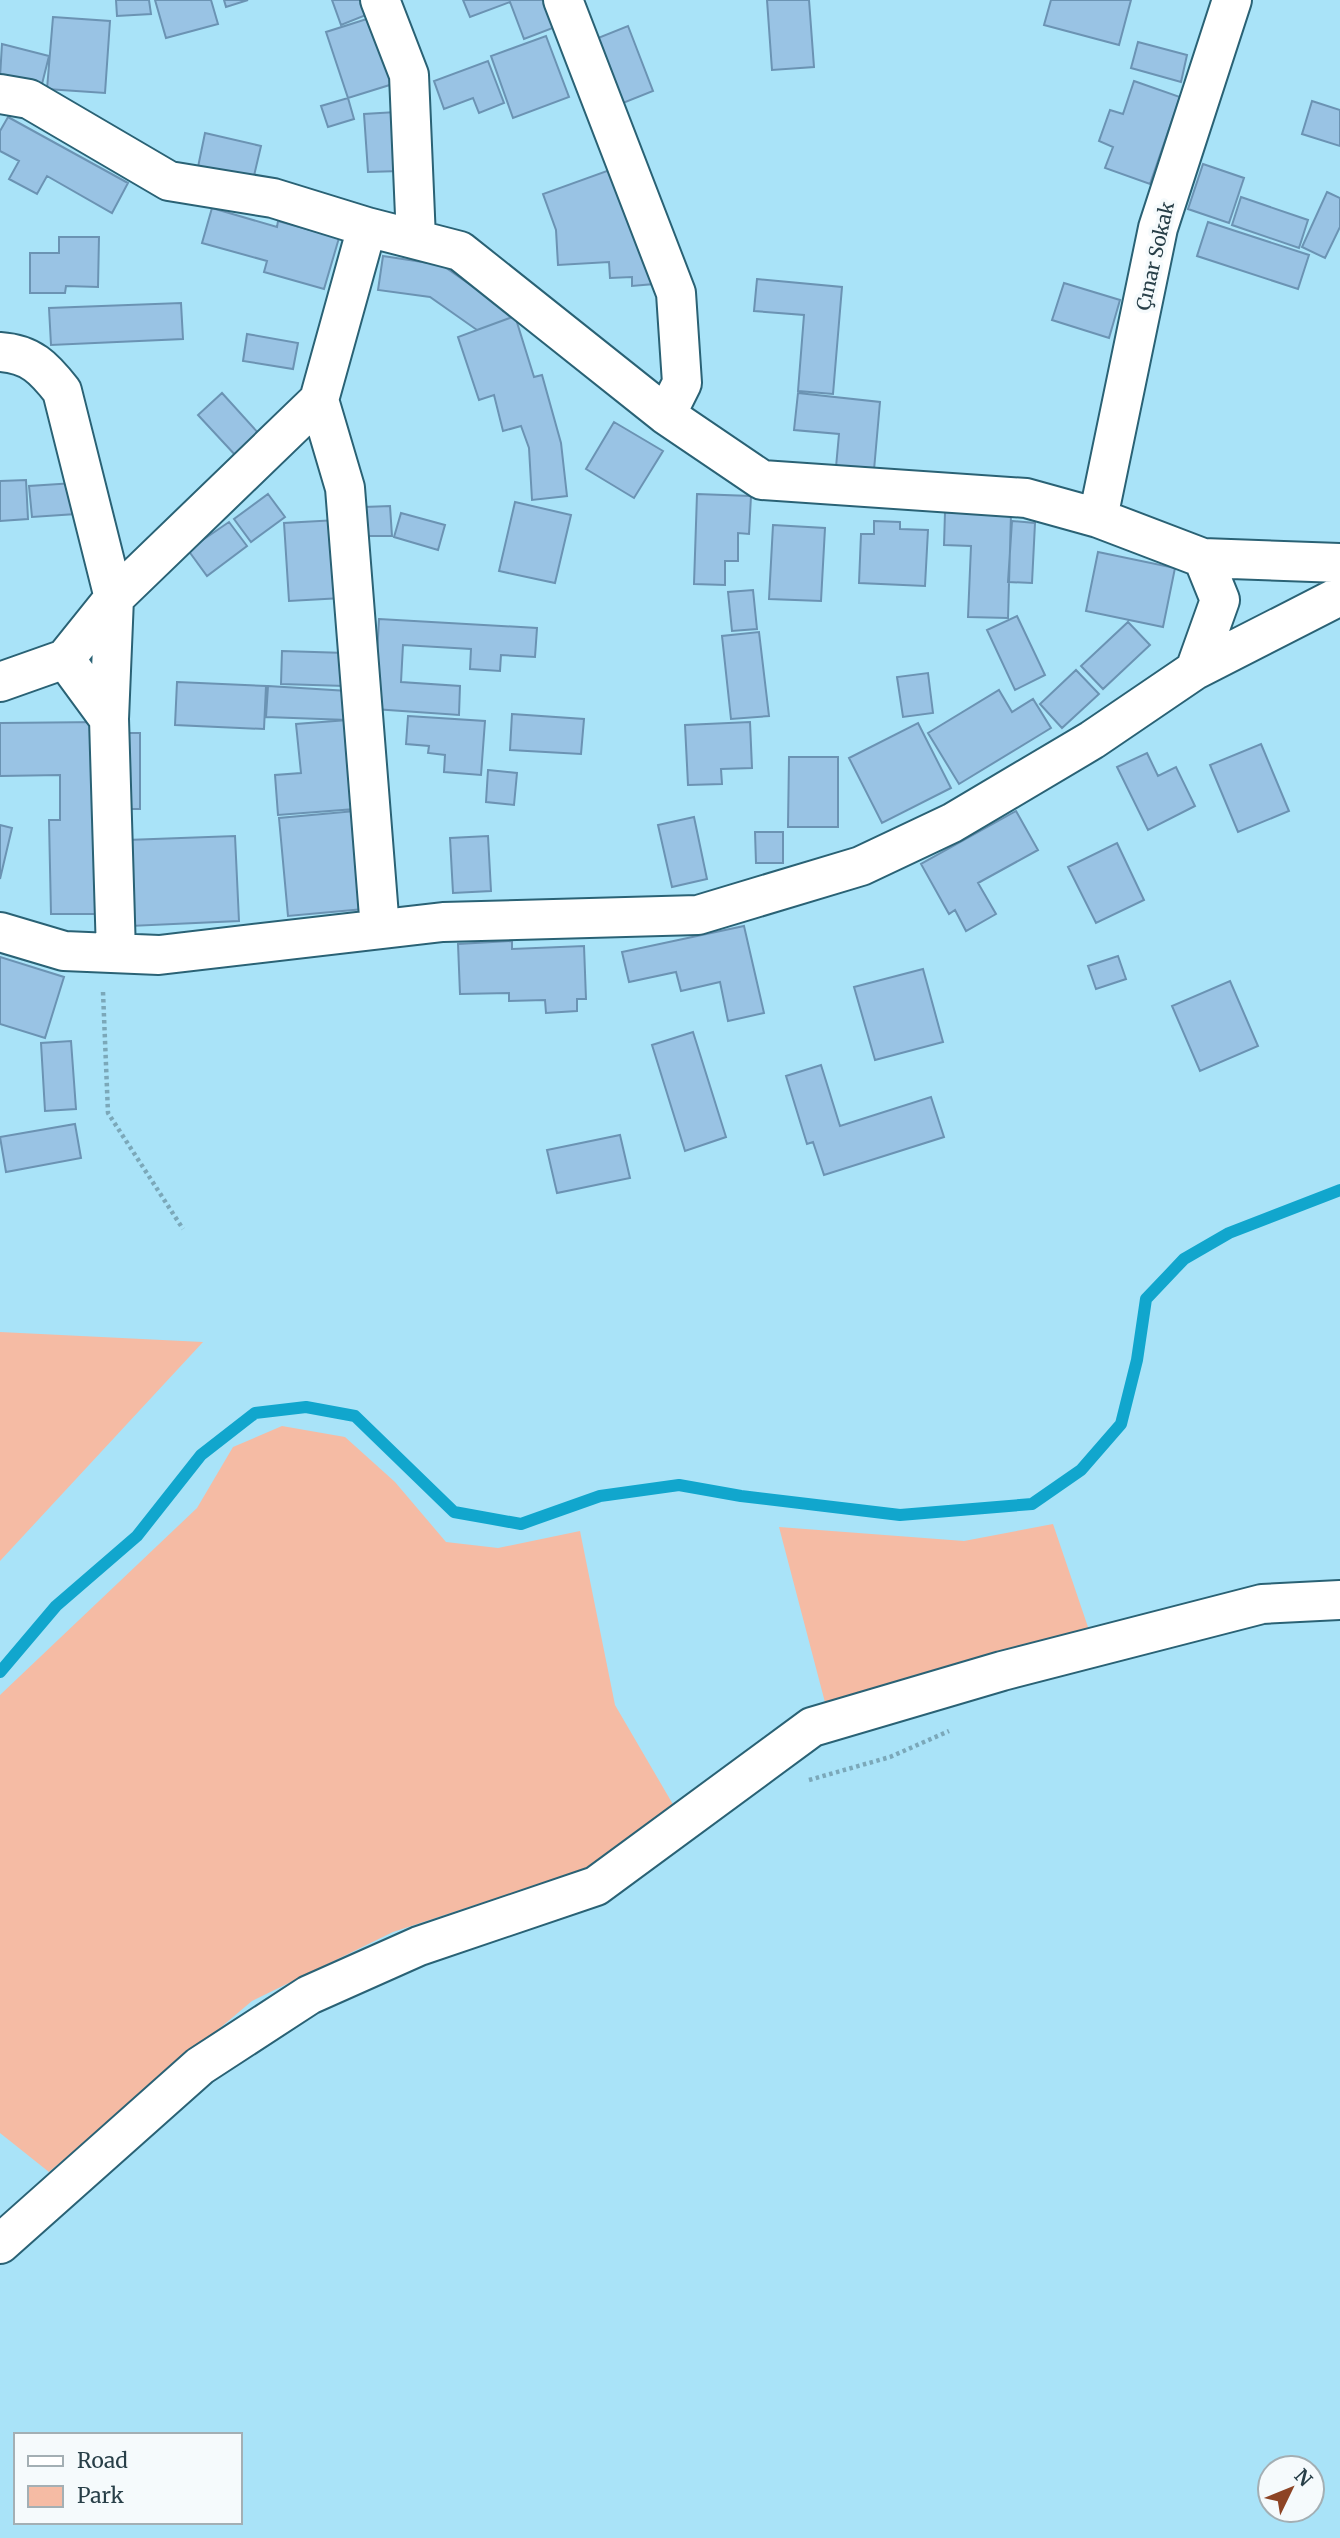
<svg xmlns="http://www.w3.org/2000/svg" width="1340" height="2538" viewBox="0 0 1340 2538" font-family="Merriweather,serif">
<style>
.green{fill:#f5bba4}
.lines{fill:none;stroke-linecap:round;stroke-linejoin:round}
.stream{stroke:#11a6cd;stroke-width:12}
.building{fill:#99c3e4;stroke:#6b93b3;stroke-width:2}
.minor-casing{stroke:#2a6275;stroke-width:42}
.path{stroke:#7ba8b9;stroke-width:4.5;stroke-dasharray:3.5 3.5;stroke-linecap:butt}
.minor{stroke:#fff;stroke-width:38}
.labels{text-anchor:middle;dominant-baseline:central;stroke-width:7;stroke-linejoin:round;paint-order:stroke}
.street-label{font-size:19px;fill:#283f48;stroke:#f5fafc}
</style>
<rect width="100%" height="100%" fill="#a9e3f8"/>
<path class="green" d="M0,1332l203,10 -203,219z
M282,1426l63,11 50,45 51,60 52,6 82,-17 35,174 63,108 -85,53 -200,66 -141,69 -203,171 -49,-39v-438l197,-187 36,-61z
M1053,1524l37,109 -263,77 -48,-183 185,14z"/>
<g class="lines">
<path class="stream" d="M0,1672l56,-66 81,-70 64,-81 54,-42 51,-6 49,9 99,96 67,12 79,-28 79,-11 62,11 159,19 132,-11 49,-34 40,-46 16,-64 9,-61 38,-40 45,-26 111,-43"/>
</g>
<path class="building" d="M116,0h33l2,14 -34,2z
M155,0h56l7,24 -52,14z
M224,0h24l-22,7z
M332,0h34l5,13 -30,12z
M463,0h85l10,26 -34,13 -14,-37 -40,15z
M767,0h42l5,67 -42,3z
M1051,0h80l-12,45 -75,-20z
M53,17l57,4 -5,72 -58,-4z
M373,17l23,66 -48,15 -22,-66z
M628,26l25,65 -35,14 -25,-65z
M546,36l23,61 -56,21 -22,-62z
M1138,42l49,13 -6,27 -50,-14z
M2,44l47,12 -8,32 -41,-11z
M488,61l16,42 -25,10 -6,-15 -29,11 -10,-28z
M1134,81l46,16 -30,87 -45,-16 8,-21 -14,-6 11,-31 13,4z
M348,98l6,21 -26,8 -7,-21z
M1312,101l28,9v36l-38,-12z
M396,112l4,59 -32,1 -4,-58z
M8,117l120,66 -16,30 -65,-37 -10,18 -28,-15 10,-18 -19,-10v-20z
M205,133l56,13 -8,34 -55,-13z
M1203,164l41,14 -15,45 -41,-14z
M618,167l36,117 -22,2v-9l-22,1 -1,-16 -51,3 -2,-35 -13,-36z
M1327,192l13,6v29l-15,31 -23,-11z
M1241,197l67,23 -9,28 -67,-23z
M212,208l65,19 1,-6 61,17 -15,51 -60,-17 3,-11 -65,-18z
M1208,222l101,33 -11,34 -101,-33z
M59,237h40l-1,50 -32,-1 -1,7h-35v-40h29z
M383,256l59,9 73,51 -38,14 -47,-33 -52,-7z
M757,279l85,8 -9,107 -35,-3 6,-76 -50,-4z
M1064,283l56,17 -11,38 -57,-18z
M181,303l2,36 -132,6 -2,-37z
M515,316l19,61 8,-2 19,68 6,53 -35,4 -3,-52 -8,-22 -18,5 -9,-36 -15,5 -21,-63z
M247,334l51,9 -5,26 -50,-8z
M222,393l38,42 -23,22 -39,-42z
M798,393l82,9 -6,68 -38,-3 3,-33 -45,-4z
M614,422l49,29 -29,47 -48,-29z
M26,480l2,39 -28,2v-40z
M74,483l2,31 -44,3 -3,-31z
M268,494l17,23 -34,25 -17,-23z
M697,494l54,2 -2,38 -11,-1v28h-13v24l-31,-1z
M515,502l56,13 -16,68 -56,-12z
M390,506l2,30h-27l-1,-29z
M945,512l66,2 -3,104 -40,-1 3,-71 -27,-1z
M401,513l44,12 -7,25 -44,-13z
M337,520l5,78 -53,3 -5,-78z
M874,521l26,1v7l28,1 -3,56 -66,-3 2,-49h13z
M1012,521l23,2 -3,60 -24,-1z
M229,522l18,24 -40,30 -19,-26z
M773,525l52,3 -4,73 -52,-2z
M1098,552l77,16 -12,59 -77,-16z
M753,590l4,39 -25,2 -4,-39z
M1017,616l28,59 -30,15 -28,-60z
M379,619l158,9 -2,29 -34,-2 -1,16 -30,-2 1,-20 -68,-4 -2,37 59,4 -1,29 -85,-6z
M1128,622l22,23 -47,44 -22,-23z
M759,632l10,84 -38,3 -9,-83z
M282,651l64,2 -1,33 -64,-2z
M1076,670l23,24 -37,34 -22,-24z
M928,673l5,40 -30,4 -6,-40z
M177,682l89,4 -2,43 -89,-4z
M268,686l80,5v29l-82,-3z
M999,690l13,22 21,-13 18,29 -92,56 -31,-51z
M512,714l72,5 -3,35 -71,-4z
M408,716l77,5 -4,54 -37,-3 1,-17 -17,-2 1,-7 -23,-2z
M348,720l7,89 -77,6 -3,-40 26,-2 -5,-49z
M100,722l3,192h-52l-2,-94h11v-45l-60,1v-53z
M750,722l2,46 -31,1 1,15 -34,1 -3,-60z
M918,723l33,65 -69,35 -33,-65z
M119,733h21v76h-21z
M1261,744l28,67 -51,21 -28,-67z
M1147,753l11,23 18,-9 19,39 -47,24 -31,-63z
M789,757h49v70h-50z
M488,770l29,3 -3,32 -28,-3z
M355,811l9,98 -76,7 -9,-98z
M1016,811l22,39 -60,33 18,31 -30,17 -11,-21 -6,4 -28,-50z
M694,817l13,62 -35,8 -14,-62z
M0,825l12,3 -12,51z
M755,832h28v31h-27z
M235,836l4,85 -109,5 -3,-86z
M488,836l3,55 -38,2 -3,-55z
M1117,843l27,57 -48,23 -28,-56z
M744,926l20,87 -36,8 -8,-39 -39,9 -5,-19 -47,10 -7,-30z
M512,941v8l72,-3 2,53h-9v12l-31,2 -1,-13 -36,1v-8l-49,1 -2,-50z
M1118,956l8,23 -30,10 -8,-23z
M0,957l64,20 -19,61 -45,-14z
M923,969l20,73 -68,18 -21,-73z
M1230,981l28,65 -58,25 -28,-65z
M693,1032l33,105 -41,14 -33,-106z
M71,1041l5,68 -31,2 -4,-68z
M821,1065l19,61 91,-29 13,40 -120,38 -11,-33 -6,2 -21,-68z
M75,1124l6,34 -75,14 -6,-35z
M620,1135l10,43 -73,15 -10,-43z"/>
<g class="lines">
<g class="minor-casing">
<path id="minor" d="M380,0l29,75 7,164
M563,0l113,293 6,90 -16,32
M0,94l29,5 140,82 104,17 94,29 93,24 206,164 96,65 264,18 72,20 105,40 17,42 -25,70
M0,352c31,2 44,16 62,39l52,207 -5,121
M319,400l26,88 35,441
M1098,518l60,-290 74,-228
M1203,558l137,5
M65,659l44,60 7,234
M0,682l65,-23 49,-61 205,-198 48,-173
M0,932l64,19 95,4 284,-33 255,-7 163,-49 91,-43 140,-83 103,-70 145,-74
M0,2244l200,-178 109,-71 110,-49 177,-60 216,-159 190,-56 260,-67 78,-4"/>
</g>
<path class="path" d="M103,992l5,121 75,116
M809,1780l81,-23 59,-26"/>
<use href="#minor" class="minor"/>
</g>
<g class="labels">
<g class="street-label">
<text transform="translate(1155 256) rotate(-77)">Çınar Sokak</text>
</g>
</g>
<rect x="14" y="2433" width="228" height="91" fill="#f5fafc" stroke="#a3afb4" stroke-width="2"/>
<rect x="28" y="2456" width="35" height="10" fill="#ffffff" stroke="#a3afb4" stroke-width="2"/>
<text x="77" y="2468" font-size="21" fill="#283f48">Road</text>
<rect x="28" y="2486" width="35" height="21" fill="#f5bba4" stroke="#a3afb4" stroke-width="2"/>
<text x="77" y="2503" font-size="21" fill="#283f48">Park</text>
<g transform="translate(1291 2489) rotate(47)"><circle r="33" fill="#f5fafc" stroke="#a3afb4" stroke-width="2"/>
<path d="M0-5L12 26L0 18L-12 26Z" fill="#8d4425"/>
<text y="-10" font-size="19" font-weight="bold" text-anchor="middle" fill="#283f48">N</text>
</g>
</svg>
